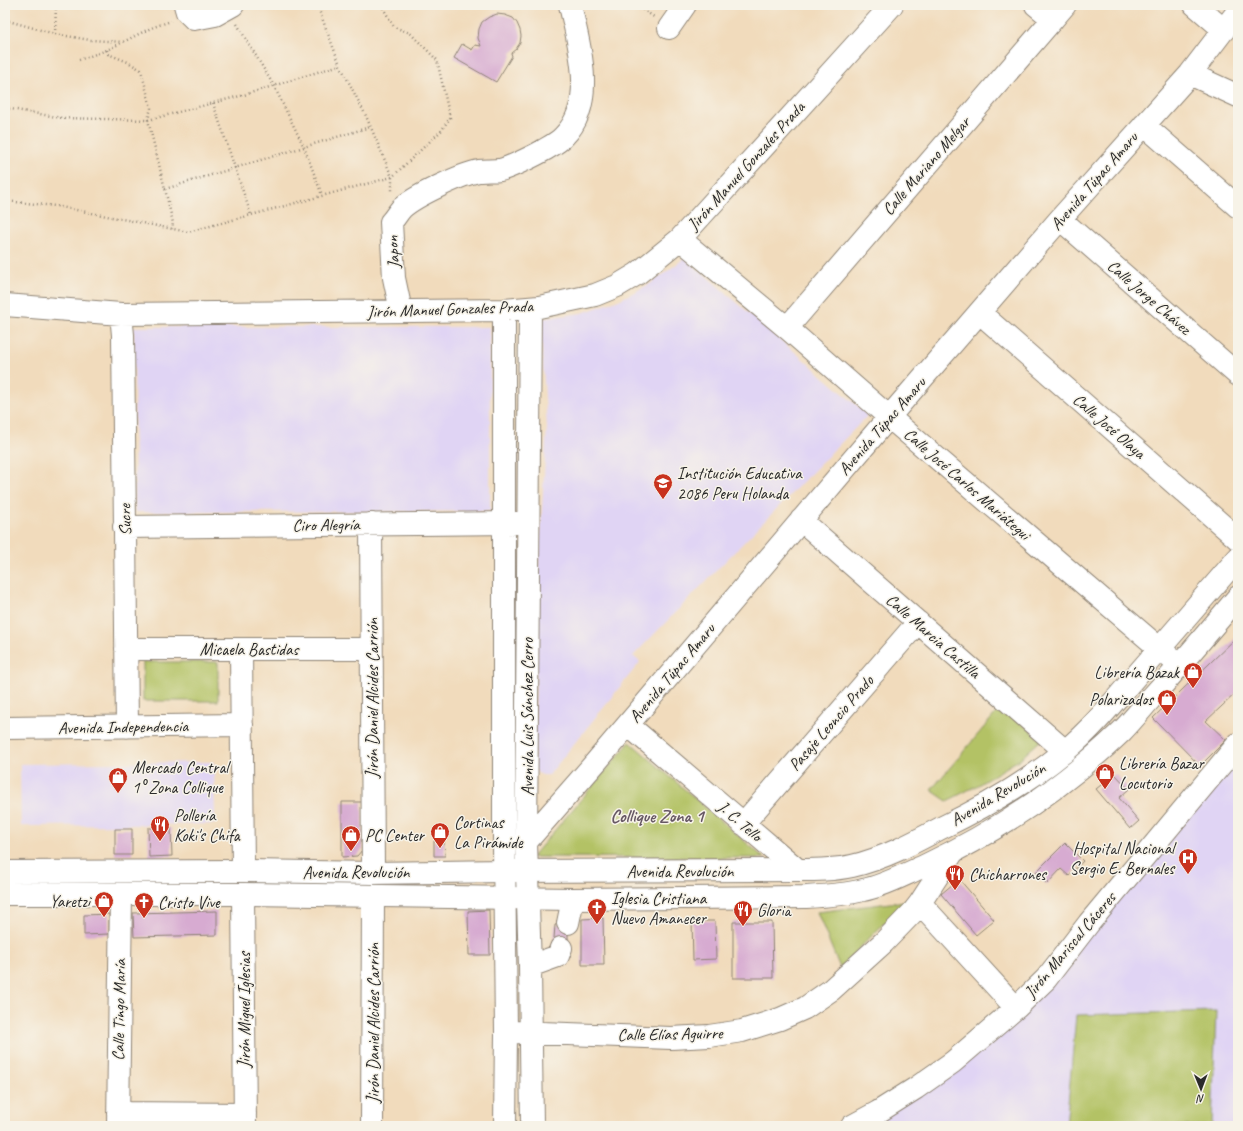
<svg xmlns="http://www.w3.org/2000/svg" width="1243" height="1131" viewBox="0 0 1243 1131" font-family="Caveat,sans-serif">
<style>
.built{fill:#e0d4f4}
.green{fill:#b3c265;stroke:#6f7648}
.building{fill:#d7abd1}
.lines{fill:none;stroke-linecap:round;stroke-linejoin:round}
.minor-casing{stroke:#8e8374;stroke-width:24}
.major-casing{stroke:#8e8374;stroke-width:24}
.path{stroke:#8e8374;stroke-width:2.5;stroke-dasharray:1 3;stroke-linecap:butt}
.minor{stroke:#fff;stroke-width:22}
.major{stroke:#fff;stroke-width:22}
.labels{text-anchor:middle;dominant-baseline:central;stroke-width:3;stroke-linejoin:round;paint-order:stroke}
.street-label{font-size:17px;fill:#2b2b2b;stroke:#f7f3e8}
.poi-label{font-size:17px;fill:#2b2b2b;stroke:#f7f3e8;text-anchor:start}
.neighbourhood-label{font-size:18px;font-weight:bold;fill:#675865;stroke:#f7f3e8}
</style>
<rect width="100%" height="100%" fill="#f7f3e8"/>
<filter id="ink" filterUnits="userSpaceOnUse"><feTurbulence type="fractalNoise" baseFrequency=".025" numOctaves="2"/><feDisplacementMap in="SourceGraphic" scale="8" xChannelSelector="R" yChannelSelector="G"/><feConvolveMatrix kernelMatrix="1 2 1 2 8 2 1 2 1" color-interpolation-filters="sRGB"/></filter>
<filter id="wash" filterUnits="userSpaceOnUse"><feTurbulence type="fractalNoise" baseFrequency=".012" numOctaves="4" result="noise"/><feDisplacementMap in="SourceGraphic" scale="16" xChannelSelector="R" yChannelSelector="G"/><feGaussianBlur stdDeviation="0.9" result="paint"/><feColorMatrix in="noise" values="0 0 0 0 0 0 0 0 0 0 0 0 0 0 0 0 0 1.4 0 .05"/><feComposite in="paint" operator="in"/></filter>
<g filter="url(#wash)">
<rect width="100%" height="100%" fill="#f1dbbc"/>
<path class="built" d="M685,258l183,157 -235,241 7,6 -88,109 -4,4h-5l-5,-2 -4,-5 4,-195 9,-146 -7,-108 42,-6 37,-13 31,-16z
M134,327h356v184l-355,1z
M1238,757v369h-369l90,-61z
M214,762l1,62 -194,2 -1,-62z"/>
<path class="green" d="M143,662h75v39h-75z
M1002,706l39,34 -21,19 -42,26 -31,16 -16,-11z
M630,742l134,116 -232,-1z
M906,901l-66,67 -23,-56z
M1216,1011l-4,115h-146l10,-111z
M129,1122l107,1v3h-107z"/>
<g id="blocks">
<path class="building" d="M497,14l8,1 8,3 4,5 3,7 1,6 -1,7 -4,6 -5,4 1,3 -16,26 -42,-24 8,-14 10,6 3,-5 6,1 -3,-8 1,-9 3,-7 7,-5z
M1238,636v58l-1,-2 -31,29 20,19 -26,26 -47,-48z
M1115,774l14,15 -10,9 20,23 -9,8 -34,-40z
M342,802h20l1,47 -6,7 -15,1z
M148,828h23l1,28 -23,1z
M115,829h17v26h-17z
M434,841h10l1,15h-11z
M1065,843l18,18 -14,15 -8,-7 -14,15 -12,-11z
M959,879l35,41 -18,15 -35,-41z
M489,910l1,45h-21l-1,-44z
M217,911v24l-83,2 -1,-24z
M109,914v20l-25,1v-20z
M603,918l1,47h-22v-46z
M692,921h23l1,38 -23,1z
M568,922v23l-15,7 2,-27z
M733,922h39l1,56h-40z"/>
</g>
</g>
<g filter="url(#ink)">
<use href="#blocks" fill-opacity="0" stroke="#8e8374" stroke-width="1"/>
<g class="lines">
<g class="minor-casing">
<path id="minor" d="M185,5l2,7 7,7 21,-4 18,-10
M1036,5l17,14
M1195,5l29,25
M669,28l16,-23
M1190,74l48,22
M1144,125l94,82
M1060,219l178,156
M680,239l107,89 102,89 291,249
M5,305l116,9 383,-4 35,-3 56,-12 22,-9 20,-12 43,-35 212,-234
M530,308l-4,534 4,124 2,160
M504,310v533l2,189 -1,94
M401,311l-7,-33 -3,-56c4,-4 7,-10 11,-14 13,-12 60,-34 77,-37 7,-1 14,0 21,-1 9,-2 36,-15 44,-20 7,-4 15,-8 20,-14 33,-33 15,-91 6,-131
M980,313l258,226
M121,314l2,21 4,392
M787,328l278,-323
M801,520l264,231
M371,524l2,349
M124,527l393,-4
M126,649h245
M241,649l2,222
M628,725l170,145
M5,728l237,-3
M743,824l175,-202
M526,842l70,-80 293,-345 171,-198 130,-145 48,-63
M243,894l2,232
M920,903l96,105
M568,923l5,-24
M530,966l28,-10 3,-8
M516,1032l155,6 38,-2 33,-5 38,-12 25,-11 26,-18 53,-48 29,-30 7,-9 33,-51
M118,1113l127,1
M118,1126l3,-232
M372,1126l1,-229
M852,1126l26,-14 38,-24 37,-26 63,-54 30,-29 43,-56 149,-179"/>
</g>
<g class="major-casing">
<path id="major" d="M5,872l238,-1 130,2 131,-2 294,-1c18,0 36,0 54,-4 31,-7 61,-23 89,-38 43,-21 86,-45 123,-76 29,-24 53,-54 77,-82 32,-37 65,-75 97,-112
M5,894h238l330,5 233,-2c19,-1 38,-2 57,-7 21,-4 40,-15 59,-23 72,-34 142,-80 199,-135 12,-12 22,-25 32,-36 29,-33 57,-66 85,-99"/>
</g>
<path class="path" d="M317,5l23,60 26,51 26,61v15
M636,5l18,12
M513,8l2,-3
M5,20l50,14 35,6 32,2
M237,24l37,62 30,61 18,48
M55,34l1,-29
M107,50l1,4 20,8 13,8 10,38 -3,12 17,69 8,34 -1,6
M79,60l28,-10 44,-22 20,-7
M213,103l38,112
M5,108l57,10 86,2 96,-25 96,-30
M165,189l205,-62
M5,201l51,5 132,26 204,-55 49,-46 9,-13 -13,-58 -27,-27 -16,-6 -12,-21 1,-1"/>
<use href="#minor" class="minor"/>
<use href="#major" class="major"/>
</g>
</g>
<defs>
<g id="school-pin" transform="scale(1)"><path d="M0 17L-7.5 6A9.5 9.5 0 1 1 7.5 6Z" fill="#c8321e" stroke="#f7f3e8"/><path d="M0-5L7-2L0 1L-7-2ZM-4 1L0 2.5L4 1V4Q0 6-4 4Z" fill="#fff"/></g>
<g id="shop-pin" transform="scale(1)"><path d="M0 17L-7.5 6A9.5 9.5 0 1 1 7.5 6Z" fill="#c8321e" stroke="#f7f3e8"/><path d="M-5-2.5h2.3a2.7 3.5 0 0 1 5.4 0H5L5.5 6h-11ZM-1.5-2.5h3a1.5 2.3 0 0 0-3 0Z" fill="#fff"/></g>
<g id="restaurant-pin" transform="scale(1)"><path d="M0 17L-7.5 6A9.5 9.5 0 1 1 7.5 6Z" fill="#c8321e" stroke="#f7f3e8"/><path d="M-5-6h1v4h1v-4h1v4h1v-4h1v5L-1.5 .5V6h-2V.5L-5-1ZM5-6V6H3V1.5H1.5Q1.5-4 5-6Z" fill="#fff"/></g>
<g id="hospital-pin" transform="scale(1)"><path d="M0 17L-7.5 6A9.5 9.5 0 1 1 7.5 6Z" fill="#c8321e" stroke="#f7f3e8"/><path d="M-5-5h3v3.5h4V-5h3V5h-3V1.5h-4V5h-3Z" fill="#fff"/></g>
<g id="church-pin" transform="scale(1)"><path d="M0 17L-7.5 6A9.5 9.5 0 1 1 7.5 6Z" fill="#c8321e" stroke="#f7f3e8"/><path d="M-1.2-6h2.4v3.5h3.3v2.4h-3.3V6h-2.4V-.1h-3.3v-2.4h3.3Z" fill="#fff"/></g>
</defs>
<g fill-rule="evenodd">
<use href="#school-pin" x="663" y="483"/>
<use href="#shop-pin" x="1193" y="672"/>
<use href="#shop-pin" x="1167" y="699"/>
<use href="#shop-pin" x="1105" y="773"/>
<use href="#shop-pin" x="118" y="777"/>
<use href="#restaurant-pin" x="160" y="825"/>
<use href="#shop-pin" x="440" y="832"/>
<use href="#shop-pin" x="351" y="835"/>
<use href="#hospital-pin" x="1188" y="858"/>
<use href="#restaurant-pin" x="955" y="874"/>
<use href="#shop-pin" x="104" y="901"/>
<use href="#church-pin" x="144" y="902"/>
<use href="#church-pin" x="597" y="908"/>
<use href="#restaurant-pin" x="743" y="910"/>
</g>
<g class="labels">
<g class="street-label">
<text transform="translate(746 166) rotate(-48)">Jirón Manuel Gonzales Prada</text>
<text transform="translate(926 166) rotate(-49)">Calle Mariano Melgar</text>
<text transform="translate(1094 181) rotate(-49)">Avenida Túpac Amaru</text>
<text transform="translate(393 252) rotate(-93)">Japon</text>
<text transform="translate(1149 297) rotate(41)">Calle Jorge Chávez</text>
<text transform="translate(450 309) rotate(-2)">Jirón Manuel Gonzales Prada</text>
<text transform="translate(882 426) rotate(-49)">Avenida Túpac Amaru</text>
<text transform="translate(1109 426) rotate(41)">Calle José Olaya</text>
<text transform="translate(967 484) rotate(41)">Calle José Carlos Mariátegui</text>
<text transform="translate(125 520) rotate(-91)">Sucre</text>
<text transform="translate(326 525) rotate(-1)">Ciro Alegría</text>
<text transform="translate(933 636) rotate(41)">Calle Marcia Castilla</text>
<text x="249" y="649">Micaela Bastidas</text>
<text transform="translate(672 673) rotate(-50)">Avenida Túpac Amaru</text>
<text transform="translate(372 698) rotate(-90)">Jirón Daniel Alcides Carrión</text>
<text transform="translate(527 717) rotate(-90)">Avenida Luis Sánchez Cerro</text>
<text transform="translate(831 723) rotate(-49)">Pasaje Leoncio Prado</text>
<text transform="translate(123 727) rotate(-1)">Avenida Independencia</text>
<text transform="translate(998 794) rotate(-31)">Avenida Revolución</text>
<text transform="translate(740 821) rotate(41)">J. C. Tello</text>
<text x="680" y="871">Avenida Revolución</text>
<text x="356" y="872">Avenida Revolución</text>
<text transform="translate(1070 945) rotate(-50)">Jirón Mariscal Cáceres</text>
<text transform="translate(119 1010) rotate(-89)">Calle Tingo María</text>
<text transform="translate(244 1010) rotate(-90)">Jirón Miguel Iglesias</text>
<text transform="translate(373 1023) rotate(-90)">Jirón Daniel Alcides Carrión</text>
<text transform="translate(670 1034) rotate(-1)">Calle Elías Aguirre</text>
</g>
<g class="poi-label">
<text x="677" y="473">Institución Educativa<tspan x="677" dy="20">2086 Peru Holanda</tspan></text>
<text x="1179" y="672" text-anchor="end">Librería Bazak</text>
<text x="1153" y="699" text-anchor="end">Polarizados</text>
<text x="1119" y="763">Librería Bazar<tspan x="1119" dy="20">Locutorio</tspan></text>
<text x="132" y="767">Mercado Central<tspan x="132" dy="20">1° Zona Collique</tspan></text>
<text x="174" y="815">Pollería<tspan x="174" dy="20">Koki's Chifa</tspan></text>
<text x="454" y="822">Cortinas<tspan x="454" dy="20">La Pirámide</tspan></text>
<text x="365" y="835">PC Center</text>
<text x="1174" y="848" text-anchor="end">Hospital Nacional<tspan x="1174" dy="20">Sergio E. Bernales</tspan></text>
<text x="969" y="874">Chicharrones</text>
<text x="611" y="898">Iglesia Cristiana<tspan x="611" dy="20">Nuevo Amanecer</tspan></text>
<text x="90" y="901" text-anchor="end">Yaretzi</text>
<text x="158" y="902">Cristo Vive</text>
<text x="757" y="910">Gloria</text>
</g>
<g class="neighbourhood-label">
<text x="657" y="816">Collique Zona 1</text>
</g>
</g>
<rect width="1243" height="1131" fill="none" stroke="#f7f3e8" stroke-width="20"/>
<g transform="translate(1201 1089) rotate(179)" stroke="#f7f3e8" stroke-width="3" paint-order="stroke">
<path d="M0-3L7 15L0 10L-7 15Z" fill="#2b2b2b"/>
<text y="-6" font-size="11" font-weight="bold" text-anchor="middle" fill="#2b2b2b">N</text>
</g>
</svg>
